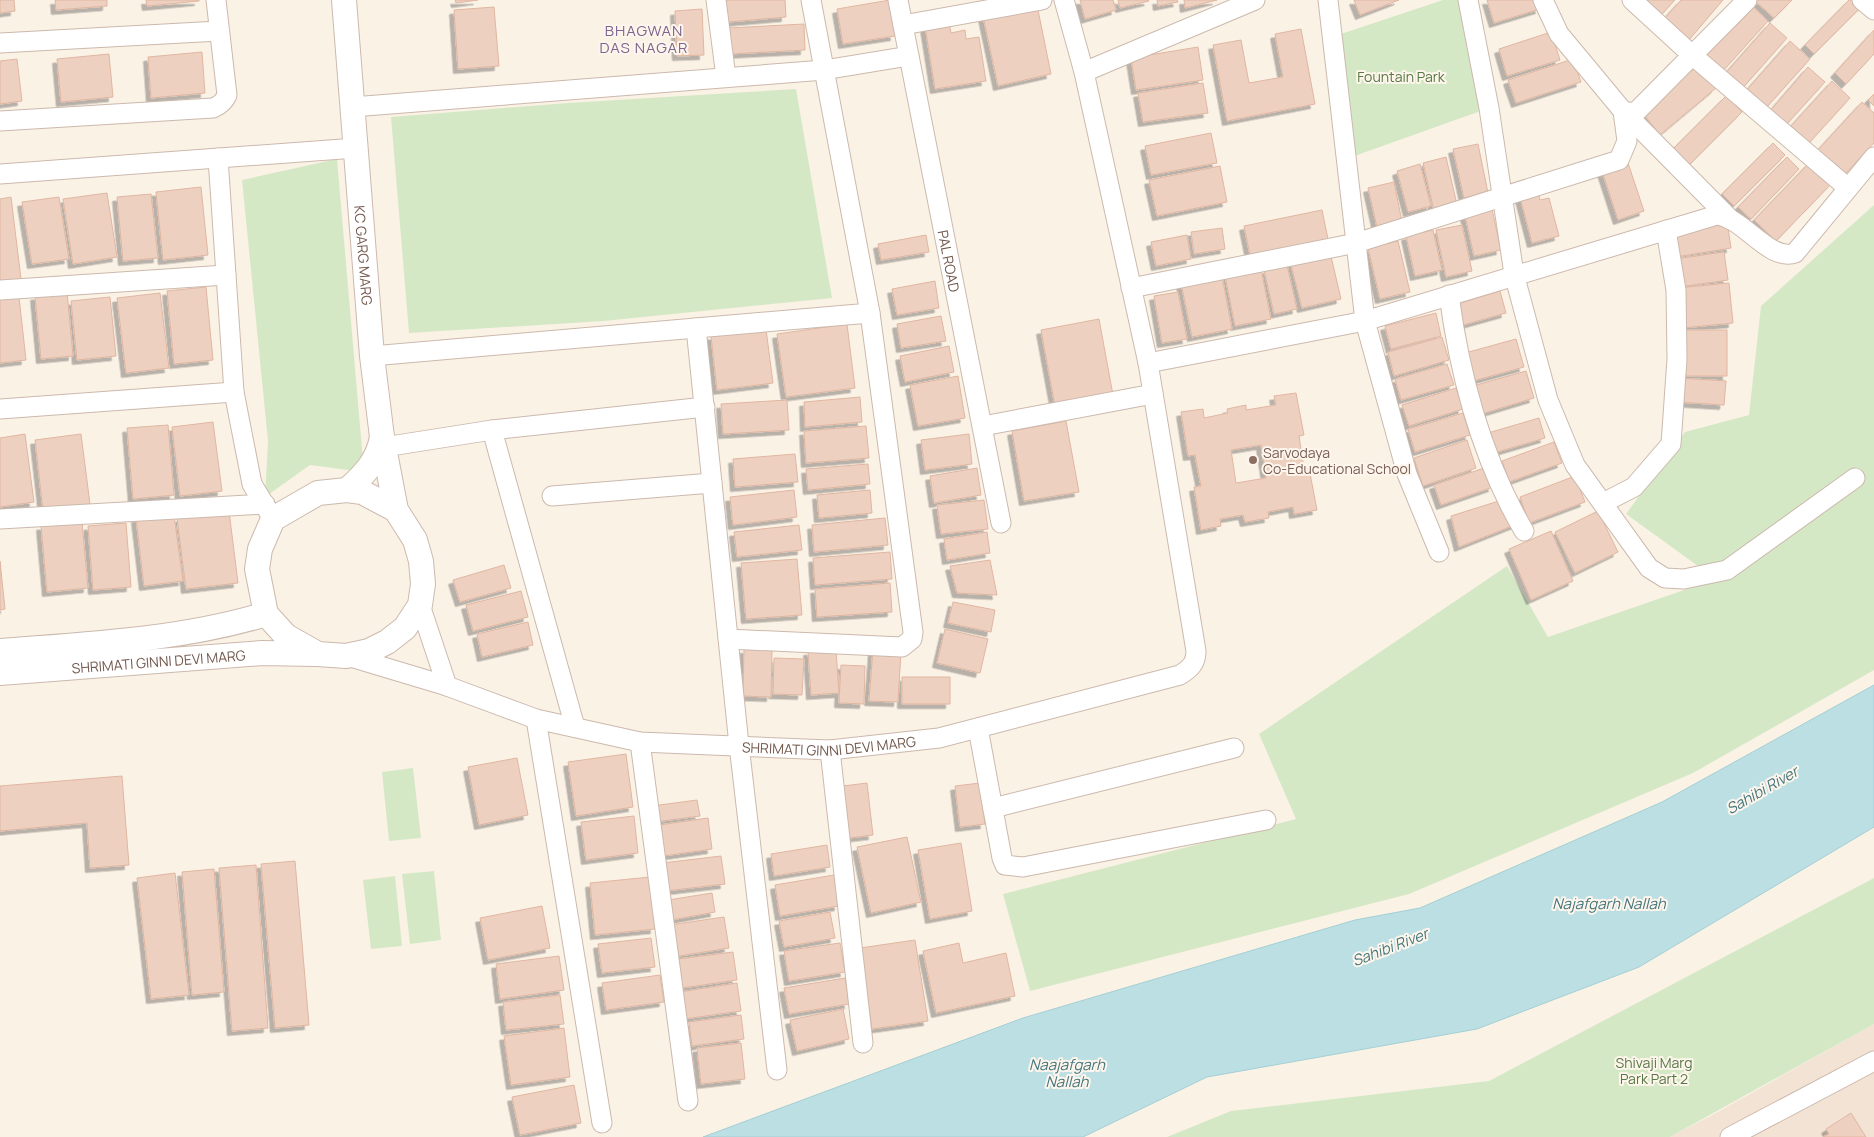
<svg xmlns="http://www.w3.org/2000/svg" width="1874" height="1137" viewBox="0 0 1874 1137" font-family="Manrope,sans-serif">
<style>
.residential{fill:#f2e3d5}
.green{fill:#d5e8c6}
.water{fill:#bcdfe3;stroke:#a3cfd4}
.building{fill:#eed0c0;stroke:#e0b6a1;fill-rule:evenodd;filter:url(#shadow)}
.lines{fill:none;stroke-linecap:round;stroke-linejoin:round}
.minor-casing{stroke:#ccb9ad;stroke-width:21}
.tertiary-casing{stroke:#ccb9ad;stroke-width:26}
.minor{stroke:#fff;stroke-width:19}
.tertiary{stroke:#fff;stroke-width:24}
.education-dot{fill:#8d6e63;stroke:#fef6ec;stroke-width:2}
.labels{text-anchor:middle;dominant-baseline:central;stroke-width:4;stroke-linejoin:round;paint-order:stroke}
.park-label{font-size:14px;fill:#567845;stroke:#fef6ec}
.street-label{font-size:14px;fill:#72584d;stroke:#fef6ec}
.education-label{font-size:14px;fill:#785e54;stroke:#fef6ec;text-anchor:start}
.neighbourhood-label{font-size:15px;letter-spacing:1px;fill:#7e658f;stroke:#fef6ec}
.water-label{font-size:15px;font-style:italic;fill:#45777e;stroke:#fef6ec}
</style>
<defs>
<filter id="shadow"><feDropShadow dx="-4.5" dy="4.5" stdDeviation="0" flood-color="#0004"/></filter>
</defs>
<rect width="100%" height="100%" fill="#fbf2e6"/>
<path class="residential" d="M1874,1024v113h-204l46,-24z"/>
<path class="green" d="M1443,0h25l21,108 -143,51 -14,-122z
M796,89l36,209 -228,23 -195,12 -18,-216 177,-14z
M337,159l27,313 -54,-7 -45,32 3,-56 -26,-261z
M1874,205v465l-181,103 -284,121 -379,97 -27,-97 293,-75 -37,-85 248,-168 41,71 168,-58 -90,-65 59,-82 64,-17 12,-109z
M413,768l8,70 -32,3 -7,-69z
M434,871l7,69 -31,4 -8,-70z
M395,876l7,70 -31,3 -8,-69z
M1874,878v146l-204,113h-503l64,-26 258,-30z"/>
<path class="water" d="M1874,685v142l-235,140 -162,62 -270,48 -124,60h-380l320,-119 332,-98 65,-12 242,-106z"/>
<path class="building" d="M0,0h14l1,11 -15,2z
M55,0h52v6l-51,4z
M146,0h53v1l-52,5z
M455,0h23l-22,3z
M726,0h59l1,17 -58,5z
M890,0l5,36 -52,8 -6,-35z
M1080,0h33l3,10 -31,9z
M1118,0h30l1,1 -29,7z
M1157,0h20l1,2 -20,4z
M1184,0h33l-32,8z
M1354,0h45l-39,15z
M1487,0h50l3,9 -46,14z
M1643,0h32l-15,16z
M1681,0h42l-35,41 -25,-21z
M1754,0h38l-18,18z
M1849,0h8l6,5 -49,49 -9,-9z
M1747,1l21,20 -46,51 -22,-20z
M1037,5l14,69 -53,12 -15,-70z
M494,7l5,59 -41,3 -4,-59z
M702,9l2,46 -27,1 -2,-45z
M949,22l2,11 14,-3 1,9 13,-2 7,44 -51,8 -10,-63z
M1770,23l17,15 -46,52 -17,-15z
M804,24l1,26 -76,4 -1,-26z
M1301,29l14,75 -88,17 -14,-76 28,-5 8,43 34,-6 -8,-43z
M1874,30v24l-28,30 -11,-11z
M1551,32l9,28 -53,16 -8,-27z
M1790,41l20,18 -44,49 -20,-17z
M1198,47l5,33 -67,10 -5,-32z
M202,52l3,41 -54,5 -3,-41z
M109,54l4,43 -52,5 -4,-43z
M17,59l5,42 -22,3v-43z
M1573,59l8,23 -65,21 -8,-23z
M1697,66l19,22 -56,47 -18,-23z
M1808,67l17,15 -38,42 -16,-14z
M1832,81l18,17 -41,45 -18,-17z
M1203,83l5,30 -65,9 -5,-29z
M1874,94v12l-6,-6z
M1726,96l16,16 -54,54 -16,-16z
M1862,102l12,11v30l-30,32 -27,-24z
M1211,133l6,30 -66,12 -6,-29z
M1773,143l12,12 -51,51 -12,-12z
M1478,144l10,49 -24,5 -11,-49z
M1446,157l12,52 -23,6 -12,-52z
M1787,157l12,12 -48,50 -13,-12z
M1810,162l22,21 -56,58 -22,-21z
M1628,163l16,48 -26,9 -16,-49z
M1420,164l11,42 -23,6 -11,-41z
M1220,166l7,36 -70,14 -8,-36z
M1394,182l8,40 -25,5 -9,-39z
M201,187l7,68 -45,5 -7,-68z
M1538,192l2,8 9,-2 10,38 -27,7 -12,-46z
M107,193l10,64 -44,7 -10,-65z
M151,194l7,64 -35,3 -6,-64z
M11,197l10,82 -21,2v-82z
M59,197l10,62 -37,5 -10,-62z
M1492,209l9,41 -27,6 -9,-41z
M1322,210l6,29 -78,16 -6,-29z
M1727,221l4,27 -55,9 -5,-28z
M1462,225l10,46 -26,6 -10,-47z
M1222,228l3,21 -31,5 -3,-22z
M1433,230l9,40 -27,6 -9,-40z
M926,235l3,17 -48,8 -3,-16z
M1187,235l4,24 -35,7 -5,-24z
M1398,241l12,51 -30,7 -12,-51z
M1330,252l11,47 -39,9 -12,-47z
M1724,252l4,28 -49,7 -4,-28z
M1287,265l10,44 -23,5 -10,-44z
M1261,269l10,50 -36,7 -10,-50z
M1222,276l10,53 -40,8 -11,-54z
M935,281l4,27 -42,7 -5,-26z
M1729,283l4,40 -51,5 -4,-40z
M206,287l7,73 -39,4 -7,-73z
M1500,291l6,22 -43,12 -6,-21z
M67,292l6,64 -32,3 -6,-63z
M1178,292l9,47 -25,4 -8,-47z
M160,293l9,75 -43,5 -9,-75z
M19,297l7,63 -26,3v-64z
M110,297l6,59 -39,4 -6,-59z
M1436,313l5,23 -50,13 -6,-23z
M941,316l5,25 -45,7 -4,-24z
M1099,319l14,76 -58,11 -14,-76z
M847,324l8,64 -69,9 -9,-63z
M766,329l7,54 -56,7 -6,-54z
M1679,330h48v46h-48z
M1442,337l7,23 -55,16 -6,-24z
M1516,339l8,28 -51,14 -8,-28z
M949,346l5,26 -49,10 -5,-26z
M1447,364l7,21 -53,15 -6,-21z
M1526,371l8,27 -53,16 -8,-28z
M958,376l7,42 -47,8 -8,-41z
M1678,378l48,3 -2,24 -47,-3z
M1456,388l7,21 -54,17 -7,-21z
M1296,393l8,42 -5,1 5,33 5,-1 8,42 -23,4 -1,-7 -25,5 1,6 -24,4 -2,-7 -23,4 1,7 -20,4 -7,-43 7,-1 -6,-31 -7,1 -7,-44 22,-3 1,9 24,-5 -1,-4 19,-4v5l30,-5 -2,-9zM1261,445l5,33 -30,5 -5,-33z
M860,397l2,25 -57,5 -1,-25z
M787,400l2,30 -66,4 -2,-30z
M1463,413l7,22 -55,17 -7,-23z
M1539,418l6,20 -51,15 -6,-20z
M1066,421l13,71 -55,9 -12,-70z
M213,422l9,69 -42,5 -8,-69z
M168,425l6,70 -41,4 -6,-71z
M866,426l3,32 -63,5 -2,-32z
M25,434l9,68 -34,5v-69z
M81,434l9,70 -47,6 -8,-70z
M969,434l3,30 -47,6 -4,-30z
M1467,440l9,28 -53,18 -9,-28z
M1554,442l8,21 -53,19 -7,-21z
M795,454l3,28 -63,5 -2,-28z
M868,464l2,20 -62,6 -2,-21z
M1487,467l6,20 -52,18 -7,-20z
M977,468l4,27 -47,8 -4,-27z
M1575,476l10,26 -56,21 -9,-26z
M794,490l3,27 -64,8 -3,-28z
M870,490l2,23 -53,5 -2,-23z
M984,500l4,29 -47,5 -4,-29z
M1502,500l15,24 -58,23 -8,-31z
M229,511l9,72 -52,6 -9,-71z
M1598,511l20,41 -43,21 -20,-41z
M174,515l9,66 -39,5 -8,-68z
M885,518l3,27 -74,7 -2,-27z
M82,522l6,66 -41,4 -6,-66z
M126,523l5,64 -38,3 -5,-64z
M799,525l3,25 -65,7 -3,-25z
M1551,531l22,50 -42,19 -22,-51z
M987,532l3,21 -43,7 -3,-21z
M890,552l2,27 -77,6 -2,-27z
M797,559l5,56 -56,4 -5,-56z
M990,560l7,35 -40,-2 -7,-27z
M0,561l5,48 -5,1z
M504,565l7,23 -51,14 -7,-22z
M890,583l2,29 -75,5 -2,-28z
M521,591l7,26 -55,14 -7,-26z
M953,602l42,8 -4,22 -43,-9z
M528,622l5,23 -51,12 -5,-23z
M945,629l43,10 -8,34 -43,-10z
M744,649l28,1 -1,47 -28,-1z
M836,650l3,43 -28,2 -3,-44z
M873,650l28,2 -3,50 -29,-1z
M774,658l30,1 -2,36 -29,-1z
M841,665l24,1 -1,38 -25,-1z
M902,677h48v27h-48z
M626,754l7,53 -57,9 -8,-54z
M517,758l11,57 -49,10 -11,-58z
M122,776l7,89 -39,3 -3,-45 -87,8v-45z
M867,783l6,52 -24,3 -6,-52z
M980,783l5,41 -25,3 -5,-41z
M697,800l3,16 -46,6 -2,-16z
M634,816l4,37 -52,7 -5,-38z
M708,818l4,31 -56,8 -4,-31z
M907,837l14,65 -50,11 -14,-66z
M961,843l11,68 -42,8 -12,-69z
M827,845l3,22 -56,9 -3,-22z
M721,856l4,28 -60,7 -3,-28z
M295,861l14,164 -34,3 -14,-164z
M256,865l12,163 -36,3 -13,-163z
M214,869l10,123 -32,3 -10,-123z
M175,873l14,122 -38,4 -14,-121z
M834,875l5,31 -59,10 -5,-31z
M650,877l5,52 -60,6 -5,-52z
M712,893l3,19 -44,8 -3,-20z
M542,906l8,42 -62,12 -8,-42z
M830,912l5,26 -51,9 -5,-26z
M724,917l5,31 -56,9 -4,-32z
M651,938l4,29 -53,6 -4,-29z
M915,940l13,81 -56,8 -12,-81z
M840,943l5,29 -56,9 -5,-30z
M959,943l4,20 43,-10 9,43 -79,17 -13,-62z
M733,952l4,28 -55,8 -4,-29z
M559,956l5,34 -64,9 -4,-35z
M660,975l4,27 -58,8 -4,-27z
M845,978l4,26 -60,10 -5,-26z
M737,983l4,28 -57,8 -4,-27z
M560,995l4,29 -58,6 -3,-28z
M843,1009l6,30 -52,12 -7,-31z
M741,1015l3,24 -52,7 -3,-24z
M564,1028l6,49 -59,8 -7,-49z
M741,1043l4,36 -44,5 -4,-36z
M574,1085l7,38 -61,12 -8,-38z
M1851,1113l15,24h-43l6,-3 -3,-5z"/>
<g class="lines">
<g class="minor-casing">
<g id="minor">
<path d="M716,0l10,77"/>
<path id="s1" d="M898,0l103,523"/>
<path d="M1328,0l37,321 42,153 32,78"/>
<path d="M1468,0l21,108 25,166 34,126 27,65 74,103 16,10 19,1 43,-9 128,-92"/>
<path d="M1543,0l16,34 64,77 12,2 112,-113"/>
<path d="M1632,0l60,55 156,133"/>
<path d="M1862,0l12,10"/>
<path d="M903,25l139,-25"/>
<path d="M0,43l219,-12"/>
<path d="M1084,72l171,-72"/>
<path d="M352,107l472,-37 85,-14"/>
<path d="M1623,111l105,106"/>
<path d="M0,121l213,-13c7,-3 11,-6 14,-13l-11,-95"/>
<path d="M218,158l16,234 18,92 21,35"/>
<path d="M0,174l356,-26"/>
<path d="M1131,288l225,-45 263,-83 8,-19 -4,-30"/>
<path d="M0,290l226,-15"/>
<path d="M1449,295c11,83 33,164 75,236"/>
<path d="M696,328l43,417 38,325"/>
<path d="M372,356l498,-43 -59,-313"/>
<path d="M1148,363l217,-42 352,-106c27,3 52,47 78,38l79,-96"/>
<path d="M0,409l234,-17"/>
<path d="M983,426l170,-32"/>
<path d="M492,430l213,-23"/>
<path d="M384,447l108,-17 83,297"/>
<path d="M552,496l160,-13"/>
<path d="M1603,503l31,-16 37,-43 6,-85 -1,-69 -10,-60"/>
<path d="M0,519l265,-15"/>
<path d="M420,605l27,81"/>
<path d="M728,639l174,8 10,-8 1,-7 -43,-319"/>
<path id="s2" d="M347,656l100,30 89,33 104,23 190,8 109,-12 241,-63c11,-7 16,-12 16,-24l-48,-288 -64,-291 -20,-72"/>
<path d="M536,719l66,404"/>
<path d="M978,728l24,130 3,7 18,2 243,-47"/>
<path d="M640,742l48,359"/>
<path d="M830,750l33,293"/>
<path d="M993,808l241,-60"/>
<path d="M1730,1137l144,-76"/>
</g>
</g>
<g class="tertiary-casing">
<g id="tertiary">
<path id="s3" d="M344,0l28,356 10,81 14,73 19,30 6,21 2,23 -3,21 -15,23 -18,14 -18,9 -23,5 -28,-2 -32,-18 -20,-22 -9,-45 3,-20 13,-30 45,-26 29,-3 15,2 34,18"/>
<path d="M347,490c17,-15 31,-29 35,-53"/>
<path d="M0,651c89,-7 180,-11 266,-37"/>
<path id="s4" d="M0,673l262,-20 52,1"/>
</g>
</g>
<use href="#minor" class="minor"/>
<use href="#tertiary" class="tertiary"/>
</g>
<circle class="education-dot" cx="1253" cy="460" r="5"/>
<g class="labels">
<g class="park-label">
<text x="1401" y="76">Fountain Park</text>
<text x="1654" y="1062">Shivaji Marg<tspan x="1654" dy="16">Park Part 2</tspan></text>
</g>
<g class="street-label">
<text stroke="none"><textPath href="#s3" startOffset="256">KC GARG MARG</textPath></text>
<text stroke="none"><textPath href="#s1" startOffset="266">PAL ROAD</textPath></text>
<text stroke="none"><textPath href="#s4" startOffset="159">SHRIMATI GINNI DEVI MARG</textPath></text>
<text stroke="none"><textPath href="#s2" startOffset="495">SHRIMATI GINNI DEVI MARG</textPath></text>
</g>
<g class="education-label">
<text x="1263" y="452">Sarvodaya<tspan x="1263" dy="16">Co-Educational School</tspan></text>
</g>
<g class="neighbourhood-label">
<text x="644" y="30">BHAGWAN<tspan x="644" dy="17">DAS NAGAR</tspan></text>
</g>
<g class="water-label">
<text transform="translate(1762 790) rotate(-30)">Sahibi River</text>
<text x="1609" y="903">Najafgarh Nallah</text>
<text transform="translate(1390 947) rotate(-21)">Sahibi River</text>
<text x="1067" y="1064">Naajafgarh<tspan x="1067" dy="17">Nallah</tspan></text>
</g>
</g>
</svg>
